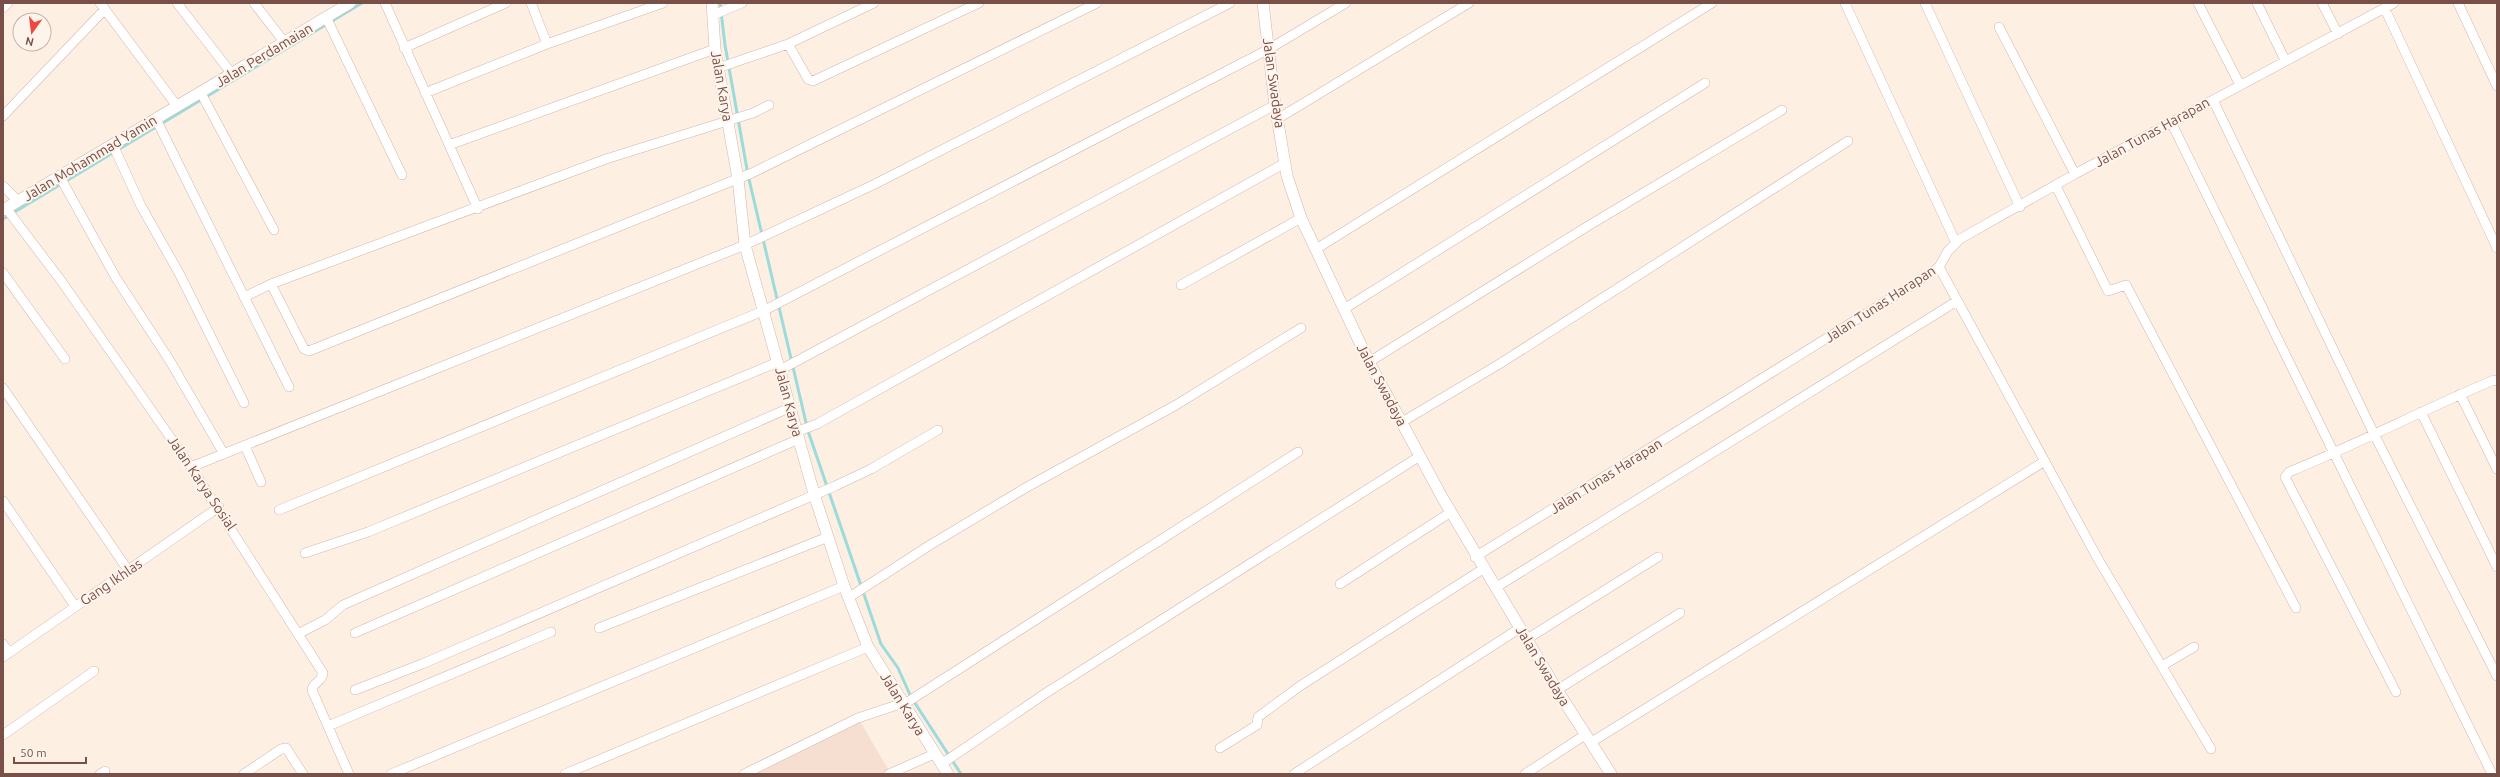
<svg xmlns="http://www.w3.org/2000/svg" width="2500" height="777" viewBox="0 0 2500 777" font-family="Ubuntu,sans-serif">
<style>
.residential{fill:#f6dfd1}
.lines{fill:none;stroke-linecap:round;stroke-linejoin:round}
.stream{stroke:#9bdbdb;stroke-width:3}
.minor-casing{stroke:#d2b6ab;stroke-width:10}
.tertiary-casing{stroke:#d2b6ab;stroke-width:12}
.minor{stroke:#fff;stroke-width:9}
.tertiary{stroke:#fff;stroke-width:11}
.labels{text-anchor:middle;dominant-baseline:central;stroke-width:4;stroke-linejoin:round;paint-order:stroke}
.street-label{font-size:14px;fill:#785047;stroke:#fff4eb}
</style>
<rect width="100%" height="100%" fill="#feefe3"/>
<path class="residential" d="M858,718l33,56h-156z"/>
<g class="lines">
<path class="stream" d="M720,3l5,42 23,130 60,256 73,213 17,24 13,29 50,77
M3,219l359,-216"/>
<g class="minor-casing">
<path id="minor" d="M100,3l77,103
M177,3l55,71
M254,3l31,40
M385,3l93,206
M531,3l16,41
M1845,3l111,240
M1925,3l95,204
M2198,3l42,82
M2257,3l28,57
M2322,3l16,31
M2458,3l39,83
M3,8l5,-5
M2385,9l112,239
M713,15l29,-12
M326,17l76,158
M1999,27l76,147
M788,44l20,35 5,2 166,-78
M404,48l102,-45
M718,68l70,-24 86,-41
M201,93l73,137
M425,93l122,-49 116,-41
M2213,100l161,334 123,242
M769,105l-16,8 -147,46 -335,125 33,65 5,2 443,-178 345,-170
M3,116l102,-107
M1279,118l190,-115
M156,119l133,268
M2171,122l321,652
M113,145l28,61 38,67 65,130
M449,145l266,-96
M60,177l56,101 54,83 54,93
M3,186l15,15
M2056,186l52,105 18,-6 170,323
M6,208l56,74 129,185 132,206c0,8 -11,10 -11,17l37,84
M1316,249l396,-246
M1939,267l159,292 113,190
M3,273l62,86
M1181,285l120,-67
M244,297l27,-13
M1344,309l361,-226
M1369,362l219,-136 194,-116
M780,370l495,-265
M3,388l125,182
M2460,394l37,75
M2421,412l76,155
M1402,422l99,-59 347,-222
M796,432l21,-8 468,-261
M245,446l16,36
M191,467l554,-222 130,-61 355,-181
M3,501l72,105
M279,510l484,-199 506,-262 77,-46
M305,553l63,-21 410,-170
M1475,557l442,-275 22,-15 9,-16 12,-12 115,-65 319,-171
M1340,584l111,-72
M1495,588l462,-287
M848,598l82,-53 97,-58 149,-82 125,-77
M599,628l229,-91
M355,633l444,-194
M298,634l27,-14 18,-15 446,-197
M1527,639l131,-82
M3,644l6,9
M3,657l216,-150
M2162,666l32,-19
M355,690l67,-26 413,-178 36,-17 67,-39
M1557,690l123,-77
M2396,692l-111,-215 4,-5c69,-28 135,-63 205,-92l3,1
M328,726l223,-94
M3,735l91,-64
M1590,743l455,-282
M1220,748l37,-23 1,-8 42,-31 183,-117
M940,761h6l100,-68 374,-237
M100,774l5,-3
M244,774l37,-25 5,-1 17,26
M391,774l453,-188
M565,774l303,-127
M744,774l114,-56 51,-17 389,-249
M889,774l45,-20
M1294,774l226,-146
M1525,774l60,-39"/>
</g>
<g class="tertiary-casing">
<path id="tertiary" d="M712,3l3,46 23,130 7,66 69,249 30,92 24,61 80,127
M1263,3l12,102 12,71 14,42 68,144 73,135 115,193 54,84
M3,210l347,-207"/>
</g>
<use href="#minor" class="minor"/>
<use href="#tertiary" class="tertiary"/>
</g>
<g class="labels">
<g class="street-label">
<text transform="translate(264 55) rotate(-31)">Jalan Perdamaian</text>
<text transform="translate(1274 83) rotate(82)">Jalan Swadaya</text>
<text transform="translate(722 86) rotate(80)">Jalan Karya</text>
<text transform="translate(2152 132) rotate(-29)">Jalan Tunas Harapan</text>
<text transform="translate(90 158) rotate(-31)">Jalan Mohammad Yamin</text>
<text transform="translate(1880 304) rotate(-33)">Jalan Tunas Harapan</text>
<text transform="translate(1382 385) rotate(62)">Jalan Swadaya</text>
<text transform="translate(789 402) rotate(75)">Jalan Karya</text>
<text transform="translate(1606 476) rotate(-32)">Jalan Tunas Harapan</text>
<text transform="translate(202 483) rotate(56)">Jalan Karya Sosial</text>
<text transform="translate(111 582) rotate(-34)">Gang Ikhlas</text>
<text transform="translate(1543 666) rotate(59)">Jalan Swadaya</text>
<text transform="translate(903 704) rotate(58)">Jalan Karya</text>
</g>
</g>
<rect width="2500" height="777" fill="none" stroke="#785047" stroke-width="8"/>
<g transform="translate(32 32) rotate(194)"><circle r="19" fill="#fff4eb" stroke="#c9b2a9"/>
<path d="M0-3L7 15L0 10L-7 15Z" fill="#f0493f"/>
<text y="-6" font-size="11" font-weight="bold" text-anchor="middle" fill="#785047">N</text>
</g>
<path d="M14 757v6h72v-6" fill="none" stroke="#785047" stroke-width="2"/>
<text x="20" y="757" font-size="12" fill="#785047" stroke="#fff4eb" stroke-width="3" paint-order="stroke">50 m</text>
</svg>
